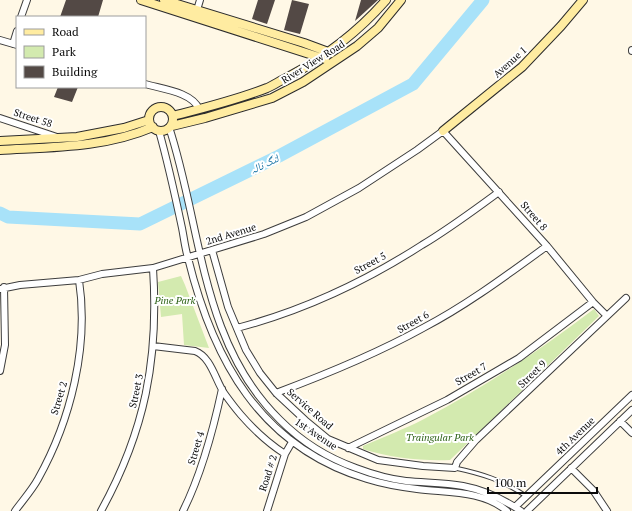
<svg xmlns="http://www.w3.org/2000/svg" width="632" height="511" viewBox="0 0 632 511" font-family="'PT Serif','Noto Naskh Arabic',serif">
<style>
.green{fill:#d3eaaf}
.lines{fill:none;stroke-linecap:round;stroke-linejoin:round}
.river{stroke:#a8e2f9;stroke-width:13}
.building{fill:#534945}
.lane-casing{stroke:#3d3d3d;stroke-width:5}
.street-casing{stroke:#3d3d3d;stroke-width:8}
.secondary-casing{stroke:#2c2c2c;stroke-width:10}
.lane{stroke:#fff;stroke-width:3}
.street{stroke:#fff;stroke-width:6}
.secondary{stroke:#ffeca1;stroke-width:8}
.labels{text-anchor:middle;dominant-baseline:central;stroke-width:4;stroke-linejoin:round;paint-order:stroke}
.street-label{font-size:10px;fill:#0a0a0a;stroke:#fff}
.park-label{font-size:10px;font-style:italic;fill:#2e6318;stroke:#fff}
.water-label{font-size:11px;font-style:italic;fill:#0e6da0;stroke:#fff}
</style>
<rect width="100%" height="100%" fill="#fff8e6"/>
<path class="green" d="M181,276l4,9 24,63 -25,-3 -2,-31 -21,3 -3,-35z
M594,309l5,7 -149,144c-29,1 -60,-2 -87,-11v-3c20,-9 42,-17 61,-27 61,-32 115,-68 170,-110z"/>
<g class="lines">
<path class="river" d="M0,213l8,4 132,7 139,-68 134,-72 70,-84"/>
</g>
<path class="building" d="M66,0h37l-5,17h-38z
M258,0h17l-8,24 -15,-5z
M292,0l17,4 -9,30 -16,-4z
M361,0h17l-23,21z
M58,87h20l-6,15 -18,-5z"/>
<g class="lines">
<g class="lane-casing">
<path id="lane" d="M455,468c28,6 47,12 71,28"/>
</g>
<g class="street-casing">
<path id="street" d="M197,10l3,-10
M21,17l6,-17
M0,40l17,5
M13,44l4,-13
M632,50v1
M145,84c17,5 47,8 54,25
M0,118l57,19
M169,127c33,100 31,215 111,293 21,21 48,38 76,48 16,6 33,11 50,13 19,2 38,1 57,5 21,4 40,13 58,25
M159,131c9,32 16,64 23,97 2,10 3,20 6,30 25,102 72,189 179,221 16,5 33,8 50,10 30,4 65,1 90,22
M212,250l16,57 18,43 14,23 16,20 29,27 23,19 50,21 45,6 32,2 2,-6 19,-22 150,-142
M0,289l20,-4 59,-5 23,-6 51,-6 111,-34 42,-17 53,-29 58,-38 26,-19 104,115 46,56 14,14
M237,328c65,-17 129,-47 185,-83 27,-16 52,-35 77,-53
M153,346l42,5c16,6 20,28 29,42 5,7 11,15 17,22 13,15 27,28 44,39
M0,371l5,-26 -1,-58
M276,393c51,-19 100,-39 147,-65 44,-23 84,-53 124,-82
M620,421l12,12
M348,448l99,-48 72,-42 74,-56
M571,468l22,22 14,21
M515,507l117,-112
M15,511c8,-11 17,-21 23,-32 33,-59 51,-133 41,-199
M101,511c44,-80 58,-152 52,-243
M183,511c19,-38 30,-80 39,-122
M267,511l18,-57 7,-12
M527,511l105,-101"/>
</g>
<g class="secondary-casing">
<path id="secondary" d="M141,0l184,59
M164,0l140,43 27,10
M149 119a12 12 0 1 1 24 0a12 12 0 1 1-24 0Z
M173,116c31,-8 64,-16 94,-28 7,-3 14,-8 21,-11 37,-20 71,-46 98,-77
M172,126l33,-8 67,-20 31,-16 54,-36 21,-18 23,-28
M443,131l79,-64 39,-41 22,-26
M0,141l77,-4 47,-9 25,-8
M0,150c52,-3 104,-2 153,-23"/>
</g>
<use href="#lane" class="lane"/>
<use href="#street" class="street"/>
<use href="#secondary" class="secondary"/>
</g>
<g class="labels">
<g class="street-label">
<text transform="translate(313 62) rotate(-32)">River View Road</text>
<text transform="translate(510 62) rotate(-42)">Avenue 1</text>
<text transform="translate(33 118) rotate(18)">Street 58</text>
<text transform="translate(534 216) rotate(49)">Street 8</text>
<text transform="translate(231 234) rotate(-17)">2nd Avenue</text>
<text transform="translate(370 263) rotate(-28)">Street 5</text>
<text transform="translate(413 322) rotate(-29)">Street 6</text>
<text transform="translate(471 374) rotate(-30)">Street 7</text>
<text transform="translate(532 374) rotate(-44)">Street 9</text>
<text transform="translate(136 391) rotate(-78)">Street 3</text>
<text transform="translate(59 398) rotate(-73)">Street 2</text>
<text transform="translate(310 409) rotate(41)">Service Road</text>
<text transform="translate(316 434) rotate(34)">1st Avenue</text>
<text transform="translate(575 436) rotate(-44)">4th Avenue</text>
<text transform="translate(196 448) rotate(-73)">Street 4</text>
<text transform="translate(268 473) rotate(-72)">Road # 2</text>
</g>
<g class="park-label">
<text x="175" y="300">Pine Park</text>
<text x="440" y="437">Traingular Park</text>
</g>
<g class="water-label">
<text transform="translate(264 164) rotate(-26)">لنگ نالہ</text>
</g>
</g>
<rect x="16" y="16" width="130" height="72" fill="#ffffff" stroke="#9d9d9d"/>
<rect x="24" y="29" width="20" height="6" fill="#ffeca1" stroke="#9d9d9d"/>
<text x="52" y="36" font-size="12" fill="#0a0a0a">Road</text>
<rect x="24" y="46" width="20" height="12" fill="#d3eaaf" stroke="#9d9d9d"/>
<text x="52" y="56" font-size="12" fill="#0a0a0a">Park</text>
<rect x="24" y="66" width="20" height="12" fill="#534945" stroke="#9d9d9d"/>
<text x="52" y="76" font-size="12" fill="#0a0a0a">Building</text>
<path d="M488 487v6h109v-6" fill="none" stroke="#0a0a0a" stroke-width="2"/>
<text x="494" y="487" font-size="12" fill="#0a0a0a" stroke="#ffffff" stroke-width="3" paint-order="stroke">100 m</text>
</svg>
